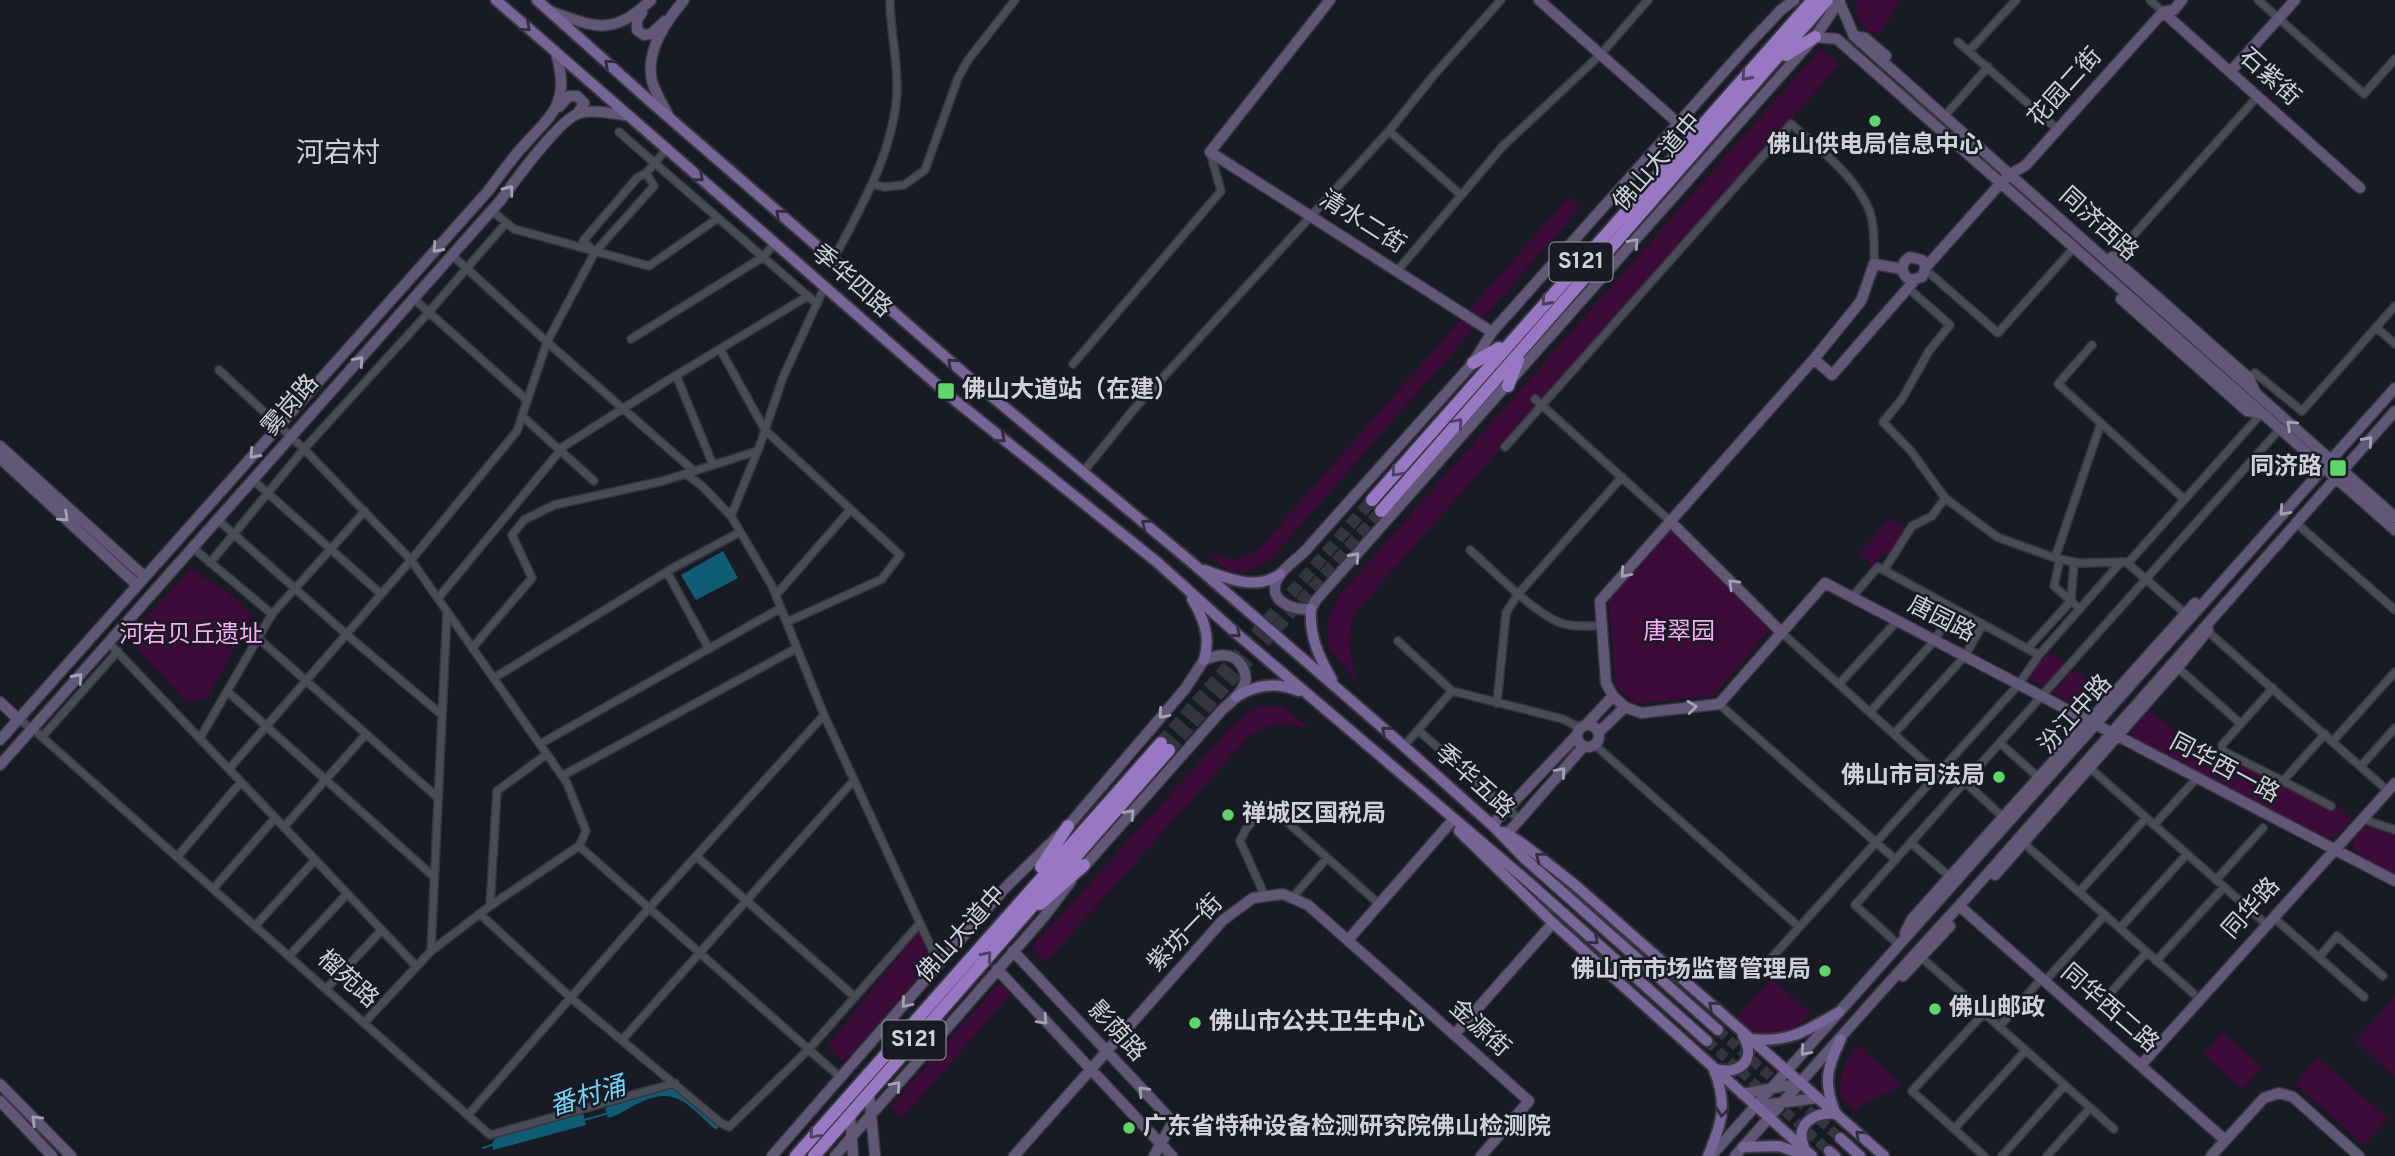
<svg xmlns="http://www.w3.org/2000/svg" width="2395" height="1156" viewBox="0 0 2395 1156" font-family="Overpass,'Noto Sans SC',sans-serif">
<style>
.green{fill:#3c0b3a}
.water{fill:#0f5d74}
.lines{fill:none;stroke-linecap:round;stroke-linejoin:round}
.stream{stroke:#0f5d74;stroke-width:2}
.primary-tunnel{stroke:#34353f;stroke-width:10;stroke-dasharray:10 5;stroke-linecap:butt}
.highway-tunnel{stroke:#34353f;stroke-width:12;stroke-dasharray:12 6;stroke-linecap:butt}
.street-casing{stroke:#35363e;stroke-width:10}
.secondary-casing{stroke:#35363e;stroke-width:13}
.primary-casing{stroke:#35363e;stroke-width:14}
.highway-casing{stroke:#35363e;stroke-width:16}
.street{stroke:#494b57;stroke-width:7}
.secondary{stroke:#615877;stroke-width:10}
.primary{stroke:#786598;stroke-width:10}
.highway{stroke:#9877c3;stroke-width:12}
.oneway{stroke:#302d41}
.oneway2{stroke:#4b3f64}
.oneway3{stroke:#a4a1b1}
.poi-dot{fill:#5fd56b;stroke:#181a24;stroke-width:2.5}
.labels{text-anchor:middle;dominant-baseline:central;stroke-width:5;stroke-linejoin:round;paint-order:stroke}
.shield{fill:#181a24;stroke:#999aa2;stroke-width:2}
.shield-label{font-size:23px;font-weight:bold;fill:#d0d1d8}
.street-label{font-size:24px;fill:#d0d1d8;stroke:#181a24}
.poi-label{font-size:24px;font-weight:bold;fill:#d0d1d8;stroke:#181a24;text-anchor:start}
.park-label{font-size:24px;fill:#fbadf4;stroke:#181a24}
.water-label{font-size:26px;font-style:italic;fill:#73d3f6;stroke:#181a24}
.quarter-label{font-size:28px;fill:#d0d1d8;stroke:#181a24}
</style>
<rect width="100%" height="100%" fill="#181a24"/>
<path class="green" d="M1856,0h41v6l-17,27 -13,-1 -10,-15z
M1821,48l18,17 -485,549c-8,26 -5,41 3,67l-29,-32 -1,-26 12,-27z
M1569,197l11,11 -310,352c-34,19 -37,16 -65,-7l32,7 21,-10z
M1890,518l17,10 -16,23 -11,5 -6,10 -15,-12z
M1671,530l100,98 -58,68 -78,8 -19,-17 -7,-86z
M191,569l36,23 26,23 -47,84 -20,3 -58,-64z
M2049,652l18,11 -22,24 -18,-9z
M2074,669l26,23c-20,23 -24,14 -47,0z
M1258,706h24l28,23c-27,-6 -37,-8 -61,7l-203,226 -15,-14 205,-226z
M2152,712l48,41 8,-1 10,2 114,56 6,-4 14,13c-9,10 -15,21 -30,18l-187,-97 -3,-6c2,-8 11,-20 20,-22z
M2364,828l31,5v42c-18,-8 -62,-24 -31,-47z
M919,930l15,30 -90,102 -17,-15z
M1772,979l40,35c-28,25 -46,29 -77,6z
M999,983l12,11 -109,124 -12,-11z
M2395,997v80l-40,-36z
M2223,1032l39,35 -20,22 -39,-35z
M1859,1046l42,38c-14,13 -30,12 -45,27l-17,-15c1,-23 4,-33 20,-50z
M2318,1058l70,61 -24,26 -69,-61z"/>
<path class="water" d="M723,551l15,27 -42,22 -15,-25z
M669,1088l10,1 40,37 -3,4c-27,-23 -39,-46 -77,-27 -11,5 -19,12 -31,15l-3,-10z
M583,1113l3,12 -93,25v-9l5,-4z"/>
<g class="lines">
<path class="stream" d="M584,1120l25,-7
M483,1148l11,-4"/>
<path class="primary-tunnel" d="M1718,1030l122,108
M1707,1041l122,110"/>
<path class="highway-tunnel" d="M1161,743l211,-243
M1169,750l212,-239"/>
<g class="street-casing">
<path id="street" d="M2150,0l13,12
M2258,0l106,94 31,-35
M1958,42l99,87
M1969,51l47,-51
M1948,112l40,-45
M1389,131l72,64
M619,132l198,172
M646,173l21,-24
M873,184l11,3 20,-2 21,-15 33,-92 10,-18 47,-60
M492,211l22,18 135,37 69,-48
M452,255l95,87 147,129
M2113,258l145,-162
M833,260c28,-53 61,-108 64,-169 1,-31 -7,-61 -7,-91
M1398,270l104,-123 98,-92 48,-55
M1926,270l72,63 71,-80
M1908,288l42,37 -21,26 -27,48 -19,23 28,29 34,47 52,39 58,21 24,5 47,-1 60,52
M414,299l113,101
M2376,327l19,17
M631,339l132,-82 11,-13
M2092,345l-34,39 126,115
M720,349l45,81 135,125 -18,24 -95,43
M1073,364l148,-173 -11,-39
M219,370l85,79 107,111 156,223 19,48 -7,15 262,232
M676,375l37,90
M2249,378l6,-5 47,38 93,-105
M1535,399l135,122
M522,416l72,65
M1505,447l286,-323c27,23 74,60 81,96 3,14 2,30 2,44
M1083,472l51,-63 255,-278 45,-56 67,-75
M253,480l128,114
M731,516l29,-71 23,-68 42,-91
M218,520l128,114 96,81
M2295,522l100,88
M193,548l79,66 -72,124
M1470,550c23,20 66,66 94,74 12,3 26,2 38,2
M2055,558l46,-135
M2074,562l-3,39 9,8
M210,563l94,-114 124,-136 78,-90
M2128,563l133,-149
M1884,570l28,-44 20,-10 13,-18
M667,572l42,77
M776,595l74,-85
M439,597l125,-151 101,-64 143,-86
M1852,597l26,-30 161,88
M272,614l93,-103
M2205,629l183,162
M1781,632l156,141 29,10 37,34
M258,638l179,159
M1398,641l54,50 111,28 17,9
M109,643l307,323
M473,647l59,-69 -20,-43 12,-15 30,-15 109,-24 94,-30
M2028,648l43,-47 -17,-15 6,-27
M2178,668l63,56
M494,678l179,-110 67,-36
M1839,684l58,-63
M2273,688l-51,57 1,6 60,30 42,-47
M227,691l207,186
M1497,703l9,-90 12,-19 104,-117
M1719,704l177,156
M1870,712l65,-72 18,-32
M18,719l15,10 457,406 185,-52
M1418,730l102,90
M1894,734l71,-78 18,-32
M42,737l76,-86
M2333,741l62,-69
M540,744l241,-136
M2001,744l37,33
M1595,745l204,182
M1404,746l48,-55
M2361,766l34,-38
M2090,768l176,156
M229,769l182,-209 106,-129 30,-89 48,-90 59,-66 -8,-13 -9,5 -54,63 12,11
M562,776l235,-128
M2283,781l48,25
M2363,819l32,11
M2154,825l42,-46
M284,827l82,-93
M1911,843l39,34
M2028,847l165,146
M696,856l159,141
M177,857l64,-75
M2216,880l47,-52
M213,889l62,-71
M2079,892l67,-74
M1265,896l-25,-55 6,-12 21,-25 112,100
M1292,898l35,-40
M490,906l7,-115 50,-37
M480,914l91,84 150,125 8,4 80,-78 111,-126 -96,-208 -52,-129 -41,-70 -29,-30 -16,-12
M2273,917l91,80
M920,923l19,41
M255,926l60,-66
M2120,928l67,-74
M1899,945l-44,-40 424,-475
M431,951l16,-340
M289,956l58,-62
M1921,957l63,56
M2319,957l18,-21 46,40
M2156,961l68,-74
M1767,963l252,-279 20,-29 82,-93
M2045,981l60,-66
M326,989l56,-59
M2113,990l34,-38
M364,1023l67,-72 59,-45 89,-60
M1999,1027l43,-49
M622,1040l232,-260
M468,1115l181,-207 175,-193
M1954,1129l71,-78
M1984,1156l-72,-65 72,-78 130,116
M2002,1156l63,-71
M2047,1156l43,-48"/>
</g>
<g class="secondary-casing">
<path id="secondary" d="M1330,0l-120,152 282,180
M1539,0l140,124
M1839,1l15,35 541,481
M550,11c47,17 62,25 101,-11
M642,12l-5,8v10l7,5 7,-1 14,-13
M2163,12l197,176
M2163,12l11,-2 8,-10
M1854,36l11,2 21,18
M1815,37l22,2 558,491
M2230,72l65,-72
M559,107l10,-11h8l7,7 -6,10
M669,117c-5,-11 -14,-24 -17,-36 -7,-29 14,-60 32,-81
M2112,257l137,121 6,14
M1926,267l-4,-7 -12,-3c-10,6 -10,18 1,23l11,-3 4,-10 74,-83 9,-9 17,-10 137,-153
M1914,281l-82,94 -18,-16 -214,242 6,82 7,13 12,11 16,6 78,-9 106,-121 570,298
M2121,299l126,112 13,2
M1814,359l47,-58 13,-37 28,5
M0,446l145,131
M0,452l2,8 135,125
M1670,521l111,111
M1312,608c-20,5 -49,-10 -32,-33 6,-9 17,-16 25,-24l168,-188 19,-31 255,-286 34,-36 13,-10
M1311,609l5,-9 499,-563 25,-37
M0,702l18,17
M1577 736a11 11 0 1 1 22 0a11 11 0 1 1-22 0Z
M1586,725l27,-29
M1599,732l26,-25
M0,740l488,-549c10,-13 20,-27 30,-39 31,-36 54,-46 38,-98
M0,765l500,-564c14,-19 61,-84 80,-88 16,-4 33,1 49,3
M1492,825l84,-89
M1507,834l76,-87
M1995,875l184,-209 29,-36
M1964,910l261,230
M1905,933l7,-14 283,-316
M1348,940l103,-118
M1013,951l160,171 -19,34
M997,969l175,187
M1903,976l47,-50
M1454,1035l99,-112
M2141,1065l254,-282
M0,1084l71,72
M869,1092l6,64
M1742,1094l59,-11
M0,1101l52,55
M1756,1106l62,-8
M850,1114l3,42
M772,1156l234,-269 62,-61 117,-137 19,-29c15,-6 30,-9 39,8 3,6 4,11 1,17 -4,10 -14,18 -22,25l-141,160
M835,1156l208,-238 28,-37
M1014,1156l209,-236 30,-22 30,-4 25,11 221,196 -48,55
M1711,1156l684,-768
M1735,1156c75,-84 148,-168 224,-250l436,-495
M2211,1156l53,-58 15,-5 14,4 66,59"/>
</g>
<g class="primary-casing">
<path id="primary" d="M496,0l461,402 200,160 80,72 288,245 182,162
M537,0l114,102 321,278 218,181 208,180 94,84 32,33 194,172
M1204,570c25,9 52,21 76,4
M1192,599c12,20 19,38 12,61
M1311,609c-2,27 8,48 21,71
M1236,697c21,-13 40,-15 63,-6
M1459,831l94,92 259,233
M1504,832l19,12 51,40 310,272
M1750,1039c40,4 56,-8 89,-27
M1716,1069c24,7 41,-10 27,-33
M1835,1112c-12,-30 -8,-45 6,-73
M1840,1138l20,18
M1743,1147l36,-1 29,10
M1804,1147c-10,-23 11,-36 33,-33
M1829,1151l6,5
M1708,1156c14,-33 20,-51 6,-86"/>
</g>
<g class="highway-casing">
<path id="highway" d="M1786,55l29,-18
M1473,363l26,-15
M1508,386l10,-26
M1372,500l441,-500
M1381,511l446,-511
M1041,867l27,-41
M1040,904l44,-39
M796,1156l365,-413
M814,1156l355,-406"/>
</g>
<use href="#street" class="street"/>
<use href="#secondary" class="secondary"/>
<use href="#primary" class="primary"/>
<use href="#highway" class="highway"/>
</g>
<defs><path id="oneway-chevron" d="M-2-3.5L2.5 0L-2 3.5" fill="none" stroke-width="1.6" stroke-linecap="round" stroke-linejoin="round" transform="scale(1.75)"/></defs>
<g class="oneway">
<use href="#oneway-chevron" transform="translate(526 27) rotate(42)"/>
<use href="#oneway-chevron" transform="translate(609 64) rotate(-138)"/>
<use href="#oneway-chevron" transform="translate(699 177) rotate(41)"/>
<use href="#oneway-chevron" transform="translate(780 214) rotate(-139)"/>
<use href="#oneway-chevron" transform="translate(952 363) rotate(-139)"/>
<use href="#oneway-chevron" transform="translate(1001 438) rotate(39)"/>
<use href="#oneway-chevron" transform="translate(1146 524) rotate(-141)"/>
<use href="#oneway-chevron" transform="translate(1236 633) rotate(41)"/>
<use href="#oneway-chevron" transform="translate(1386 731) rotate(-139)"/>
<use href="#oneway-chevron" transform="translate(1540 857) rotate(-142)"/>
<use href="#oneway-chevron" transform="translate(1594 940) rotate(41)"/>
<use href="#oneway-chevron" transform="translate(1713 1006) rotate(-139)"/>
<use href="#oneway-chevron" transform="translate(1722 1112) rotate(97)"/>
<use href="#oneway-chevron" transform="translate(1860 1135) rotate(-138)"/>
</g>
<g class="oneway2">
<use href="#oneway-chevron" transform="translate(1746 76) rotate(132)"/>
<use href="#oneway-chevron" transform="translate(1546 301) rotate(132)"/>
<use href="#oneway-chevron" transform="translate(1458 423) rotate(-49)"/>
<use href="#oneway-chevron" transform="translate(1396 472) rotate(131)"/>
<use href="#oneway-chevron" transform="translate(987 956) rotate(-49)"/>
<use href="#oneway-chevron" transform="translate(814 1134) rotate(131)"/>
</g>
<g class="oneway3">
<use href="#oneway-chevron" transform="translate(509 190) rotate(-53)"/>
<use href="#oneway-chevron" transform="translate(1634 243) rotate(-49)"/>
<use href="#oneway-chevron" transform="translate(437 248) rotate(132)"/>
<use href="#oneway-chevron" transform="translate(359 361) rotate(-49)"/>
<use href="#oneway-chevron" transform="translate(2291 425) rotate(-138)"/>
<use href="#oneway-chevron" transform="translate(2368 441) rotate(-48)"/>
<use href="#oneway-chevron" transform="translate(254 454) rotate(132)"/>
<use href="#oneway-chevron" transform="translate(2284 511) rotate(131)"/>
<use href="#oneway-chevron" transform="translate(64 517) rotate(43)"/>
<use href="#oneway-chevron" transform="translate(1355 557) rotate(-48)"/>
<use href="#oneway-chevron" transform="translate(1625 573) rotate(131)"/>
<use href="#oneway-chevron" transform="translate(1733 584) rotate(-135)"/>
<use href="#oneway-chevron" transform="translate(78 678) rotate(-48)"/>
<use href="#oneway-chevron" transform="translate(1692 707) rotate(-6)"/>
<use href="#oneway-chevron" transform="translate(1163 714) rotate(131)"/>
<use href="#oneway-chevron" transform="translate(1561 772) rotate(-49)"/>
<use href="#oneway-chevron" transform="translate(1130 814) rotate(-48)"/>
<use href="#oneway-chevron" transform="translate(906 1003) rotate(131)"/>
<use href="#oneway-chevron" transform="translate(1043 1020) rotate(47)"/>
<use href="#oneway-chevron" transform="translate(1805 1051) rotate(131)"/>
<use href="#oneway-chevron" transform="translate(896 1086) rotate(-49)"/>
<use href="#oneway-chevron" transform="translate(1143 1091) rotate(-134)"/>
<use href="#oneway-chevron" transform="translate(36 1120) rotate(-135)"/>
</g>
<g class="poi-dot">
<circle cx="1875" cy="121" r="7"/>
<rect x="937" y="382" width="18" height="18" rx="3.5"/>
<rect x="2329" y="459" width="18" height="18" rx="3.5"/>
<circle cx="1999" cy="777" r="7"/>
<circle cx="1228" cy="815" r="7"/>
<circle cx="1825" cy="971" r="7"/>
<circle cx="1935" cy="1009" r="7"/>
<circle cx="1195" cy="1023" r="7"/>
<circle cx="1129" cy="1128" r="7"/>
</g>
<g class="labels">
<g class="shield">
<rect x="1549.5" y="242.5" width="63" height="39" rx="5"/>
<rect x="882.5" y="1020.5" width="63" height="39" rx="5"/>
</g>
<g class="shield-label">
<text x="1581" y="262">S121</text>
<text x="914" y="1040">S121</text>
</g>
<g class="street-label">
<text transform="translate(2269 78) rotate(42)">石紫街</text>
<text transform="translate(2066 88) rotate(-48)">花园二街</text>
<text transform="translate(1658 163) rotate(-49)">佛山大道中</text>
<text transform="translate(1362 223) rotate(32)">清水二街</text>
<text transform="translate(2098 225) rotate(42)">同济西路</text>
<text transform="translate(851 282) rotate(41)">季华四路</text>
<text transform="translate(291 406) rotate(-49)">雾岗路</text>
<text transform="translate(1941 620) rotate(27)">唐园路</text>
<text transform="translate(2076 715) rotate(-48)">汾江中路</text>
<text transform="translate(2224 769) rotate(28)">同华西一路</text>
<text transform="translate(1474 782) rotate(42)">季华五路</text>
<text transform="translate(2252 909) rotate(-48)">同华路</text>
<text transform="translate(1186 934) rotate(-46)">紫坊一街</text>
<text transform="translate(962 935) rotate(-48)">佛山大道中</text>
<text transform="translate(347 980) rotate(42)">榴苑路</text>
<text transform="translate(2109 1009) rotate(41)">同华西二路</text>
<text transform="translate(1479 1029) rotate(42)">金源街</text>
<text transform="translate(1116 1032) rotate(47)">影荫路</text>
</g>
<g class="poi-label">
<text x="1875" y="146" text-anchor="middle">佛山供电局信息中心</text>
<text x="962" y="391">佛山大道站（在建）</text>
<text x="2322" y="468" text-anchor="end">同济路</text>
<text x="1985" y="777" text-anchor="end">佛山市司法局</text>
<text x="1242" y="815">禅城区国税局</text>
<text x="1811" y="971" text-anchor="end">佛山市市场监督管理局</text>
<text x="1949" y="1009">佛山邮政</text>
<text x="1209" y="1023">佛山市公共卫生中心</text>
<text x="1143" y="1128">广东省特种设备检测研究院佛山检测院</text>
</g>
<g class="park-label">
<text x="1679" y="633">唐翠园</text>
<text x="191" y="636">河宕贝丘遗址</text>
</g>
<g class="water-label">
<text transform="translate(588 1098) rotate(-17)">番村涌</text>
</g>
<g class="quarter-label">
<text x="338" y="155">河宕村</text>
</g>
</g>
</svg>
